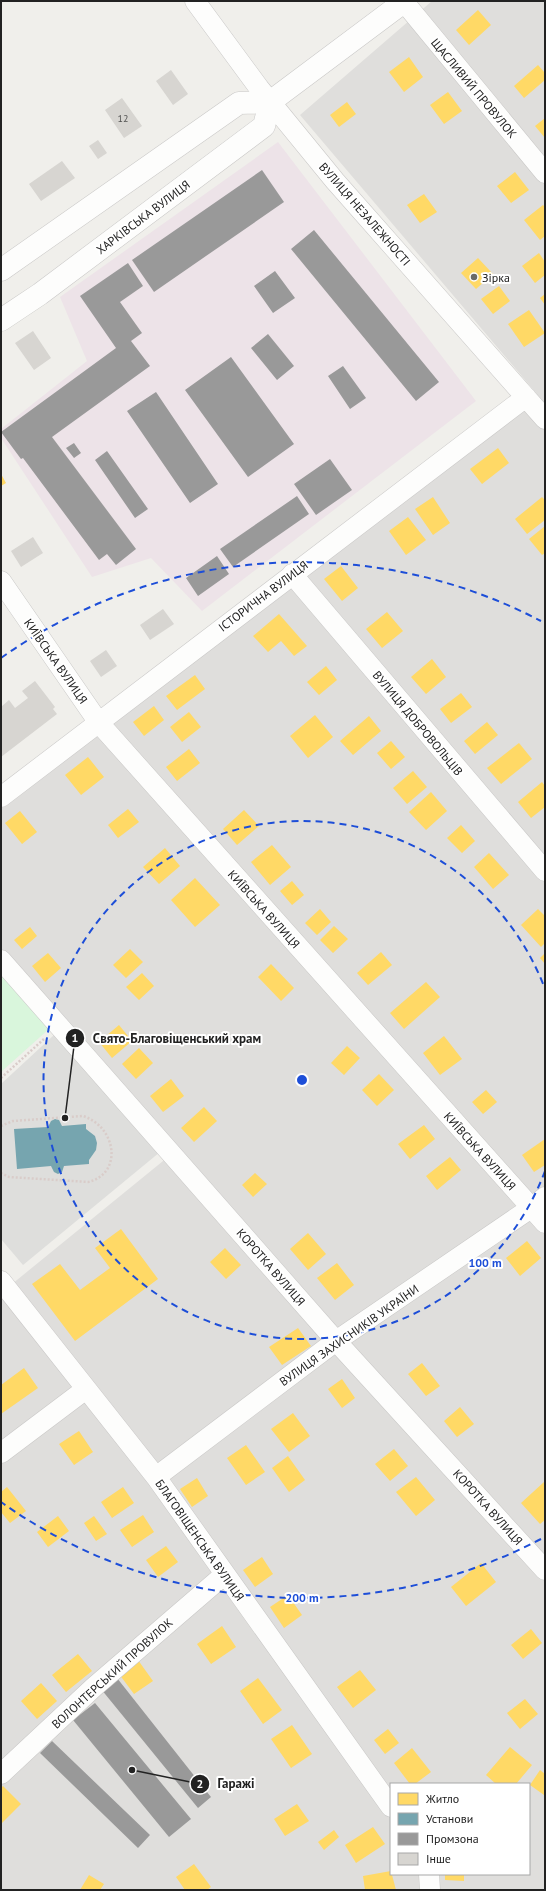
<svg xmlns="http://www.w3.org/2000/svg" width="546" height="1891" viewBox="0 0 546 1891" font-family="'PT Sans',sans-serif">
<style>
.residential{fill:#dfdedc;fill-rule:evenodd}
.industrial{fill:#ede3e8}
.religious{fill:#dededc}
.park{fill:#d9f6dc}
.homes{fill:#ffd966}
.public{fill:#76a5af}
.industry{fill:#999}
.building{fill:#d7d5d1}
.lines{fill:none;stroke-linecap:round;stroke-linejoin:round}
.minor-casing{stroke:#c9c8c7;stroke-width:21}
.tertiary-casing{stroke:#c9c8c7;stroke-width:23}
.path{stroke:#d9ccc9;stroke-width:2.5;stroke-dasharray:2 2;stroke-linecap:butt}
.minor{stroke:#fdfdfc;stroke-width:20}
.tertiary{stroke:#fdfdfc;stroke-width:22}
.ring{fill:none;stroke:#1d4ed8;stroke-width:2;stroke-dasharray:7 5}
.poi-dot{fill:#6a6a68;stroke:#fff;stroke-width:1.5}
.labels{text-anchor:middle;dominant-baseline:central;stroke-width:4;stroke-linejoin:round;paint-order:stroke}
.number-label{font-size:10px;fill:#4f4f4e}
.street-label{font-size:12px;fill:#222;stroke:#fff}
.poi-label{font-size:12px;fill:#222;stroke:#fff;text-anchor:start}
.centre{fill:#1d4ed8;stroke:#fff;stroke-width:2}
.ring-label{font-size:12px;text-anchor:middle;font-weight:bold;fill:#1d4ed8;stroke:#fff;stroke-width:4;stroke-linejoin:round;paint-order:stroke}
.leader{fill:none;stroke:#222;stroke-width:1.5}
.callout-dot{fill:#222;stroke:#fff;stroke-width:1.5}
.mark-label{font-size:12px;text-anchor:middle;font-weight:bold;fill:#fff}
.callout-label{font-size:13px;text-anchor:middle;font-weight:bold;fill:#222;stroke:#fff;stroke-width:4;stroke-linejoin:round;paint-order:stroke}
</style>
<rect width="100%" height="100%" fill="#f0efeb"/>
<path class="residential" d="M432,1h113v1889h-544v-597l178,-145 -178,-199v-143l300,-237 236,-175 -237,-279zM391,1784h138v90h-138z"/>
<path class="industrial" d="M278,142l198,259 -274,210 -51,-53 -59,19 -91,-139v-9l86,-68 -27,-64z"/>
<path class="religious" d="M54,1035l106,117 -137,113 -22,-26v-155z"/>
<path class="park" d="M1,974l48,55 -48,43z"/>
<path class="homes" d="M478,10l13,15 -22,20 -13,-15z
M409,57l14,20 -19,15 -15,-20z
M538,65l7,8v7l-21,18 -10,-12z
M448,92l14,19 -18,13 -14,-19z
M347,102l9,12 -17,13 -9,-12z
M545,118v20l-10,-12z
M515,172l14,18 -18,13 -14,-17z
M424,194l13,18 -17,11 -13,-18z
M543,205l2,2v29l-5,4 -16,-20z
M539,253l6,9v13l-10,8 -13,-17z
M478,258l15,16 -17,15 -15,-16z
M499,286l11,15 -17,13 -12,-15z
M545,294v11l-5,-7z
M529,310l16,23 -21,14 -16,-23z
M498,448l11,15 -27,21 -12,-15z
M1,474l5,9 -5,3z
M433,497l17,26 -17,12 -18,-26z
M542,497l3,3v20l-18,14 -12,-15z
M408,517l18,23 -20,15 -17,-24z
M545,526v27l-3,2 -13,-16z
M341,566l17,22 -16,13 -18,-22z
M387,612l16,19 -21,17 -16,-19z
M279,614l28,32 -13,10 -13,-15 -13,11 -15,-16z
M432,659l14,18 -20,17 -15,-17z
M326,666l11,14 -18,15 -12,-13z
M195,675l10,14 -28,21 -11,-14z
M461,693l11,14 -21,16 -11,-14z
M154,706l10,14 -20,16 -11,-14z
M189,712l12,15 -19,15 -12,-15z
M315,715l18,22 -25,21 -18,-22z
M369,716l12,15 -28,24 -13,-14z
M487,722l11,13 -23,19 -11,-13z
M391,741l14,16 -14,12 -14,-16z
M519,743l13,16 -31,25 -14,-16z
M189,749l11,14 -23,18 -11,-14z
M88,757l16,20 -23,18 -16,-20z
M413,771l14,16 -20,17 -14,-16z
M542,782l3,4v21l-14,11 -13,-16z
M431,792l16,19 -21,19 -17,-18z
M128,809l11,13 -21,16 -10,-13z
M244,810l15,16 -22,19 -14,-16z
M20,811l17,21 -15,12 -17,-21z
M461,825l14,16 -13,12 -15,-15z
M272,845l19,22 -21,18 -19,-23z
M165,848l15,18 -21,18 -16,-17z
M489,853l20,22 -16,14 -19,-22z
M195,878l25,27 -25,22 -24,-27z
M292,881l12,14 -12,10 -12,-14z
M320,909l11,13 -14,13 -12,-12z
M538,909l7,7v27l-4,4 -20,-22z
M334,926l14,13 -15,14 -13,-13z
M30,927l7,9 -15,13 -8,-9z
M130,949l13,13 -17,16 -13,-13z
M381,952l11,13 -24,20 -11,-12z
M48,953l13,15 -16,14 -13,-16z
M545,953v11l-5,-6z
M271,964l23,24 -13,13 -23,-24z
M142,973l12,13 -15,14 -13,-13z
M426,982l14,15 -36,32 -14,-16z
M119,1025l13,16 -20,17 -13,-16z
M444,1036l18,23 -22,16 -17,-22z
M347,1046l13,12 -16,17 -13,-12z
M139,1048l14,15 -17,16 -14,-15z
M379,1074l15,16 -17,16 -15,-16z
M171,1079l13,17 -21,16 -13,-16z
M486,1090l11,12 -14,12 -11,-12z
M204,1107l13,14 -23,21 -13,-14z
M424,1125l11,14 -25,20 -12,-15z
M545,1139v26l-11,7 -12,-17z
M450,1157l11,13 -24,20 -11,-14z
M255,1173l12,11 -14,13 -11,-12z
M121,1229l37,50 -83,62 -43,-57 28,-20 20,26 30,-22 -15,-20z
M308,1233l18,21 -18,16 -18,-21z
M527,1241l14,17 -21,18 -14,-18z
M225,1248l16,17 -15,14 -16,-17z
M337,1263l17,22 -19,15 -18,-22z
M298,1328l13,18 -29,19 -13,-18z
M422,1363l18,23 -14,10 -18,-22z
M24,1368l14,20 -37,26v-29z
M342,1379l13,19 -13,10 -14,-19z
M460,1407l14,17 -17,13 -13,-16z
M293,1413l17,23 -21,16 -18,-23z
M79,1431l14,21 -19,13 -15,-21z
M246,1445l19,27 -19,13 -19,-27z
M394,1449l14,17 -18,15 -15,-17z
M288,1456l17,24 -16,12 -17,-24z
M416,1477l19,23 -19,16 -20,-24z
M197,1478l11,18 -16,11 -12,-18z
M544,1482l1,38 -5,4 -19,-21z
M7,1487l19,24 -16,12 -9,-11v-20z
M123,1487l11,16 -22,15 -11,-16z
M143,1515l11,17 -22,15 -12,-17z
M58,1516l11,15 -21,16 -11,-15z
M94,1516l13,18 -11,7 -12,-18z
M166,1546l12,16 -20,15 -12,-17z
M262,1557l11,17 -18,13 -12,-17z
M481,1563l15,19 -30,24 -15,-19z
M288,1595l14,20 -18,13 -14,-21z
M222,1626l14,21 -25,17 -14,-20z
M531,1629l11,14 -19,16 -12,-14z
M78,1654l14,17 -26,21 -14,-17z
M138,1660l15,21 -19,13 -15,-20z
M360,1670l16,20 -23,18 -16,-21z
M258,1678l24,32 -19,14 -23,-33z
M41,1683l16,18 -20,18 -16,-18z
M525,1699l13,15 -18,15 -13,-16z
M292,1725l20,29 -21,14 -20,-29z
M388,1729l11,14 -14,11 -11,-14z
M510,1747l22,18 -16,19h-20l-10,-9z
M412,1748l19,24 -16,12h-5l-16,-21z
M540,1770l5,4 -1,21 -14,-10z
M3,1786l18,18 -19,19 -1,-35z
M297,1804l12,17 -24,15 -11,-17z
M373,1827l12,17 -29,19 -11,-18z
M334,1830l5,7 -15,13 -6,-8z
M194,1864l17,23 -4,3h-22l-9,-13z
M391,1871l5,19h-31l-2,-14z
M445,1874h19v7l-19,-1z
M89,1875l15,9 -4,6h-20z"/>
<path class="public" d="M55,1119l4,1 3,6 24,-2v5l9,7 2,7 -1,7 -7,10v4l-25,2 -2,6 -4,2 -4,-2 -3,-6 -34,3 -3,-40 34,-2 3,-6z"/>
<path class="industry" d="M262,170l22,32 -130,90 -22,-32z
M314,230l125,152 -23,19 -125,-152z
M128,263l15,23 -23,16 22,31 -11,8 19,25 -98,71 84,112 -20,16 -9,-11 -8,6 -76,-102 -2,1 -20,-27 115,-84 -36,-52z
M275,271l20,27 -22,15 -19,-27z
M268,334l26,32 -17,14 -26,-32z
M231,357l63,87 -46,33 -63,-87z
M343,366l23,32 -16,11 -22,-33z
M156,392l62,92 -28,19 -63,-92z
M74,443l7,10 -7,5 -8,-10z
M107,451l41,58 -13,9 -40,-58z
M330,459l22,31 -36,25 -22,-31z
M297,496l12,18 -76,53 -13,-18z
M217,556l12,18 -31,22 -12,-18z
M117,1678l94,119 -13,11 -97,-119z
M95,1703l96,116 -22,18 -96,-117z
M52,1741l98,94 -12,13 -98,-95z"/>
<path class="building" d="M171,70l17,24 -15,11 -17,-24z
M122,98l20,28 -18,12 -19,-28z
M98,140l9,13 -9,6 -9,-13z
M62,161l13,17 -34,23 -12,-17z
M33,331l18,27 -17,12 -19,-27z
M33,537l10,16 -22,14 -10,-16z
M163,609l11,15 -24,16 -10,-15z
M106,650l11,16 -16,11 -11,-16z
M35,681l20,26 -2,2 4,5 -56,43v-50l8,-7 6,8 13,-10 -6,-7z"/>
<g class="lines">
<g class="minor-casing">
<path id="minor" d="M195,1l64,87 76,93 210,238
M404,2l141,171
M292,574l253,297
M1,581l98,142 446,500
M1,797l525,-400
M1,960l335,381 209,229
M1,1281l155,196 235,330
M1,1453l85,-64
M156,1477l180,-136 195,-133 14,-11
M1,1774l93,-87 130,-112
M429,1874l1,16"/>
</g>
<g class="tertiary-casing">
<path id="tertiary" d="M1,270l238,-167 31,-1 135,-101
M1,320l39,-26 224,-168 6,-24"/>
</g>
<path class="path" d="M1,1078l44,-40
M1,1126l12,-5 70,-5c34,11 40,58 5,66l-79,-5 -8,-4"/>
<use href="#minor" class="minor"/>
<use href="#tertiary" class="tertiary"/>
</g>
<g class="ring">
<path d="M545 1171A259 259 0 1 1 545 989"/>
<path d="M541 1539A518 518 0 0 1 1 1502M1 658A518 518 0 0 1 541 621"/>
</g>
<circle class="poi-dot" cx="474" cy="277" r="4"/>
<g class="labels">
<g class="number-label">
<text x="123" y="118">12</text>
</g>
<g class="street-label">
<text transform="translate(474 88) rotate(50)">ЩАСЛИВИЙ ПРОВУЛОК</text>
<text transform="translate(365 214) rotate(49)">ВУЛИЦЯ НЕЗАЛЕЖНОСТІ</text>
<text transform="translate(143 217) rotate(-37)">ХАРКІВСЬКА ВУЛИЦЯ</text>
<text transform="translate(263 596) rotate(-37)">ІСТОРИЧНА ВУЛИЦЯ</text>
<text transform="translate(56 661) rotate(55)">КИЇВСЬКА ВУЛИЦЯ</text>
<text transform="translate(418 723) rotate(50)">ВУЛИЦЯ ДОБРОВОЛЬЦІВ</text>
<text transform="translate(264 909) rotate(48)">КИЇВСЬКА ВУЛИЦЯ</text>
<text transform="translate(480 1151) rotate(48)">КИЇВСЬКА ВУЛИЦЯ</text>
<text transform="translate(271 1267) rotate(49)">КОРОТКА ВУЛИЦЯ</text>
<text transform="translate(349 1335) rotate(-35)">ВУЛИЦЯ ЗАХИСНИКІВ УКРАЇНИ</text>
<text transform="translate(488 1507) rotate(48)">КОРОТКА ВУЛИЦЯ</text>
<text transform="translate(200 1540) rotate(55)">БЛАГОВІЩЕНСЬКА ВУЛИЦЯ</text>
<text transform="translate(112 1673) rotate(-42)">ВОЛОНТЕРСЬКИЙ ПРОВУЛОК</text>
</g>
<g class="poi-label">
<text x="482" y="277">Зірка</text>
</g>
</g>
<circle cx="302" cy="1080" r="6" class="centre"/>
<g class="ring-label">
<text x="485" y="1267">100 m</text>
<text x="302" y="1602">200 m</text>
</g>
<path class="leader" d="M65 1118L75 1038M132 1770L200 1784"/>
<g class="callout-dot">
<circle cx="65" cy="1118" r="4"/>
<circle cx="132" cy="1770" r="4"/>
<circle cx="75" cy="1038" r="10"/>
<circle cx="200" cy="1784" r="10"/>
</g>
<g class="mark-label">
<text x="75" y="1042">1</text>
<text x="200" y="1788">2</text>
</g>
<g class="callout-label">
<text x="177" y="1043">Свято-Благовіщенський храм</text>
<text x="236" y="1788">Гаражі</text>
</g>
<rect width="546" height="1891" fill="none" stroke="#222222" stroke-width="4"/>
<rect x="390" y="1783" width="140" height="92" fill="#ffffff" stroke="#a7a7a7"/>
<rect x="398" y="1793" width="20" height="12" fill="#ffd966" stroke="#a7a7a7"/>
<text x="426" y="1803" font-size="12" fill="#222222">Житло</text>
<rect x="398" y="1813" width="20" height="12" fill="#76a5af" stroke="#a7a7a7"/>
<text x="426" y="1823" font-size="12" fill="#222222">Установи</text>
<rect x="398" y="1833" width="20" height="12" fill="#999999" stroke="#a7a7a7"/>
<text x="426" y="1843" font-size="12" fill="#222222">Промзона</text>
<rect x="398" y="1853" width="20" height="12" fill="#d7d5d1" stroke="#a7a7a7"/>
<text x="426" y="1863" font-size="12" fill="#222222">Інше</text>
</svg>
